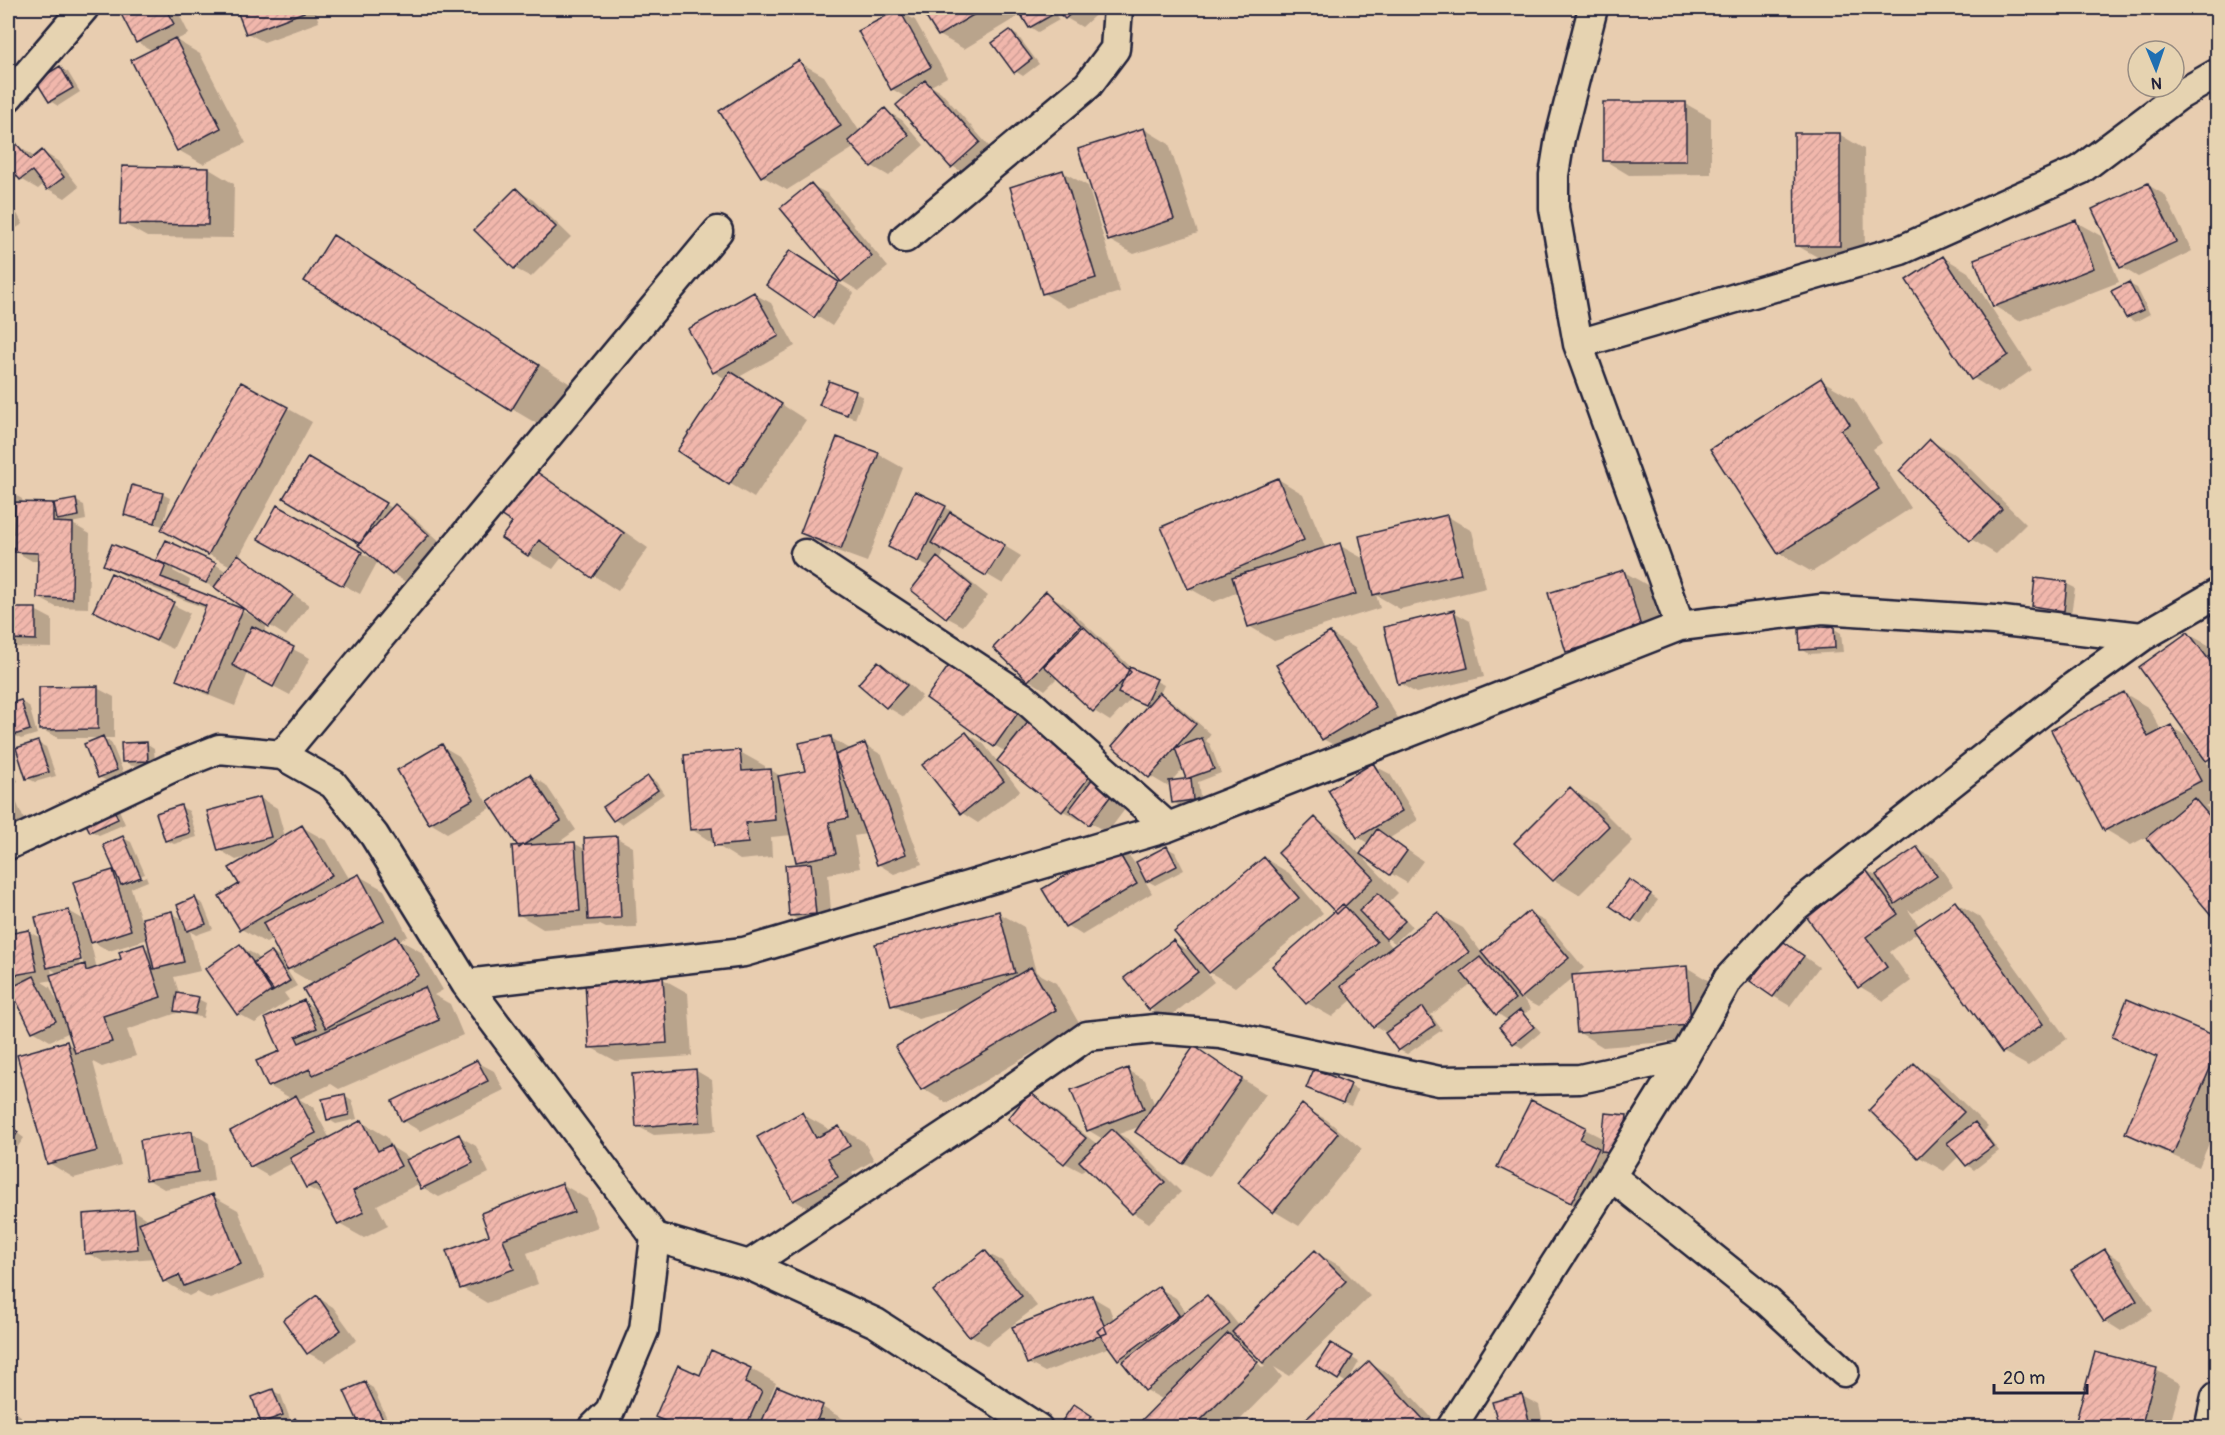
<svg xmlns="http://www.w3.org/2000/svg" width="2225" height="1435" viewBox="0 0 2225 1435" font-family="Pangolin,sans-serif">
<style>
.shadow{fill:#0003;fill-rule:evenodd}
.building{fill:url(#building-hatch);stroke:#22223b;stroke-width:1.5}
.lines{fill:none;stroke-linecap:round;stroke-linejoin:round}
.minor-casing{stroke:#22223b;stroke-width:33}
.secondary-casing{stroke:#22223b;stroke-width:38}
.minor{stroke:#e6d3b1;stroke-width:28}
.secondary{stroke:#e6d3b1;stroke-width:33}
</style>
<defs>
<pattern id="building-hatch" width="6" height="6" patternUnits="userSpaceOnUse" patternTransform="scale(1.5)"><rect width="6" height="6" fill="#f1b7ac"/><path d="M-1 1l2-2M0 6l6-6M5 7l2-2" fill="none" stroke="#ce9d95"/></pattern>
</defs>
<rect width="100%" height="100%" fill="#e8cdb0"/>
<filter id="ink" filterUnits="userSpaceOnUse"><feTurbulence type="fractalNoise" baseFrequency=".0167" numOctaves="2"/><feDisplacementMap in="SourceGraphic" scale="12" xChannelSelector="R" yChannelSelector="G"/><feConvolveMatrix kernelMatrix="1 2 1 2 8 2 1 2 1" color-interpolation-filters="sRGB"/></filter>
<g filter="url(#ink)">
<path class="shadow" d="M120,8h56l13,26 -13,6 24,14 46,89 -43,21 -25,-14 -25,-99 -16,-9z
M238,8h76l5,14 -55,20 -17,-9z
M922,8h129l8,12 -21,12 -8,-5 -8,-13 -58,35 -25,-14z
M1056,8h47l-21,19 -16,-9z
M899,11l16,9 32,57 -16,9 10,6 54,61 -26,23 -17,-10 -45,-68 -15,-9z
M1010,31l8,5 21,28 -16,12 -8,-5z
M799,62l25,14 36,56 25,-22 17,10 22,25 -35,31 -17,-10 -17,-19 -68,43 -25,-14z
M60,68l8,4 12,20 -22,14 -8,-5z
M1686,104l25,14v56l-82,1 -25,-15z
M1144,129l25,15 29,89 -64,21 -25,-14z
M1839,134l25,15 1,110h-44l-25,-14z
M15,144l21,14 7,-6 16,10 20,25 -14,11 -17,-9 -4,-5 -6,5 -17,-10 -13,-16v-12z
M123,168l86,1 25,15 -1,54 -86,-1 -25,-14z
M1063,172l25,14 32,106 -52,16 -25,-15z
M811,185l17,9 60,73 -29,24 -17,-10 -60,-72z
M2148,185l17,10 27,56 -54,26 -17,-10z
M517,190l16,10 38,37 -40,40 -17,-9z
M8,198l15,26 -15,9z
M2076,222l25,14 18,46 -100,39 -25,-15z
M791,252l63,41 -22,33 -64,-42z
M366,256l206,129 -28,43 -32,-19z
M1943,257l25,15 64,98 -34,23 -25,-15z
M2129,284l8,4 13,26 -15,8 -8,-5z
M754,294l17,9 24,43 -56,31 67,43 -52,78 -25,-15 -3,-104 -12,-7z
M1821,380l33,19 28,44 -9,6 38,59 -99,64 -33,-19z
M855,393l8,4 -8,22 -34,-15z
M287,408l25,14 -73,135 70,48 -23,31 -19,-12 -3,10 46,24 -20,37 -42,-22 -13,33 -32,-13 -25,-14 29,-70 -77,-30 -25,-15 8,-19 56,22v-1l46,-2 12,8 4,-6 -43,-22zM174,568l47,23 34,24 -1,2 -12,-6 -55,-22 3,-9 -17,-9z
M1931,441l25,14 70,69 -30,30 -25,-15z
M878,454l25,14 -36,94 -41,-15 -24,-15z
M308,459l85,50 2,-3 17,10 32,29 -35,39 -16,-10 -15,-13 -18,33 -83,-46 84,5 16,8 -16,-15z
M527,467l25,14 96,67 -30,43 -55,-35 -10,13 -25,-14 -14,-32z
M1278,479l25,15 23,55 13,-4 27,15 81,-44 25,15 14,57 -86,21 -24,-14 4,13 -106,33 -25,-15 -11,-34 -24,10 -25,-14z
M8,491l14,8 1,5 29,1 4,2 20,-6 8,4 2,15 -15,3 19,11 -2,74 -32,-1 -17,-9 1,-37h-8l-17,-10 1,-17h-8z
M162,494l8,4 -7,28 -29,-7 -8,-4z
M945,507l16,10 -1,2 61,37 -18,28 -58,-34 -5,11 14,8 34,27 -25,30 -17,-9 -15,-49 -25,-12z
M1624,572l25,14 17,58 -73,22 -25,-15z
M112,575l78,38 -17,36 -78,-38z
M2037,580l30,4 8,4 -4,26 -30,-4 -8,-5z
M1046,593l17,10 72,68 29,14 -4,9 16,10 35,30 -5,7 4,3 11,29 -23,9 3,21 -20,4 -8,-5 15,-22 -4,-13 -17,19 -17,-10 -1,-70 -17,-8 -22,23 -16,-10 -36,-34 -13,13 -16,-10z
M8,609l27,1 17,9v29l-44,-1z
M1454,612l16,9 14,56 -68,16 -17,-10z
M2218,615v11l-5,-8z
M1833,628l8,5 2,19 -34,2 -7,-5z
M1330,633l25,15 45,73 -52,32 -25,-14z
M2188,634l26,14 4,5v113l-13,-7 13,23v18l-13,6 13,7v108l-72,-84 -15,8 -25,-15 -53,-100 71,-37 25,15 13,24 9,-5 22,13z
M878,663l17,9 27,24 -18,21 -17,-10 -27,-24z
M967,676l168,120 -28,37 -25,-16 -2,3 -17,-9 -57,-59 -12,-7z
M97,688l17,9v41h-11l8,4 13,32 -17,7 -8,-4 3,-39h-44l-17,-9z
M21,702l8,4 8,28 -16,5 -8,-4 -5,-17v-12z
M966,733l17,10 37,48 -42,32 -16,-10z
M831,738l21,12 13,-5 17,10 40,109 -28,10 -16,-10 -12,-30 -12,2 6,32 -32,6 4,49 -25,2 -17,-10 15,-50 -7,-4 -6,-26 -21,2 1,20 -32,3 -49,-31 49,-77 25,14v5l6,-1 11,7 25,-5z
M38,743l8,4 10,29 -21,6 -8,-4z
M146,743l8,5 1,16 -23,2 -8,-5z
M442,746l17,10 31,52 -43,25 -17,-10z
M8,763l10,18 -10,6z
M1373,765l17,9 28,46 -28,18 33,23 -16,22 -17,-10 -21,-29 -11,-7 -28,-46z
M530,775l16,10 30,45 -21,15 19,-2 12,7 31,-12 16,9 4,80 -31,1 -6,-3 -57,4 -25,-15 2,-67z
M648,777l8,5 8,12 -42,30 -8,-4z
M1570,789l25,14 38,38 -54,54 -25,-15 -37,-37z
M8,794l7,5 11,25 -18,7z
M260,798l17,10 8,29 17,-10 25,14 23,39 9,-4 25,14 24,46 -8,4 21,12 22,38 -9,5 16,9 13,31 -124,54 -8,-5 -32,15 14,8 17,32 32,-17 25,15 6,11 18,11 48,-23 17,10 13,27 -50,24 -17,-10 -2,-4 -43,22 11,21 -24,12 -25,-14 -13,-27 -19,-10 -13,-25 -26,14 -17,-10 41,-67 -23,-13 13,-34 22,-50 12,7 -2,-25 -29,-17 12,19 -13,7 5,7 -34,23 -17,-9 2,-68 17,10 3,4 11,-8 8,5 5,9 2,-1 -13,-26 -7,4 -25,-14v-44l10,-29 -15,4 -16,-10z
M118,807l7,17 -26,11 -8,-4z
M181,807l8,4 8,26 -23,7 -8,-4z
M1315,819l25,15 58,59 -9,9 23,24 -17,17 -12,-7 10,12 45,-34 25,14 19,25 47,-40 17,9 38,46 -9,8 111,-9 25,15 5,56 -113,9 -25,-15 -4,-55 -36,30 -15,-8 8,10 -7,5 17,18 -19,16 -8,-5 -5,-22 -12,-8 -25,-30 -41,32 11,15 -35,24 -8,-4 -12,-17 -13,-8 -21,-26 -21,18 -25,-14 30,-92z
M123,838l8,4 14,32 -16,6v3l17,-7 2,5 -17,7 10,32 30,-7 14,7 10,-21 8,5 10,25 -17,6 -6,-4 10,40 -26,6 6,19 18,3 8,4 -3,15 -23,-6 -53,18 9,26 -34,11 -9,-5 28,103 -47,13 -25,-15 18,-120 8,5 -5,-16 -20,9 -17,-10 -21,-43h-4v-53l21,-3 12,6 28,-27 17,10 26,-49 6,3zM70,922h3l11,45 -3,1zM148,939l3,12 -8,-5 -20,14 -26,9 -7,-29 19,11zM51,969l8,5 -7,2zM53,980l8,24 -2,1 -9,-18 -8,-5z
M1115,848l16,10 10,15 26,-25 8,4 9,18 -29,15 -11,-6 8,14 -70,42 -16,-10z
M1917,849l17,9 19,28 -40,27 -5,-3 12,17 35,-25 25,15 87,122 -39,27 -25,-14 -85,-120 -28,20 21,29 -27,20 -25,-15 5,-117 12,7z
M1264,858l25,15 34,40 -88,74 -31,-18 10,13 -47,37 -17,-10 -24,-31 47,-36 20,11z
M1637,885l21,15 -17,24 -29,-19z
M999,913l25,14 12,45 20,11 24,42 -133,78 -25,-15 42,-81 -46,12 -25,-14z
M1782,941l37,26 -29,39 -17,-10z
M663,979l25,14 4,63 -76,5 -26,-14z
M2113,1037l105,2v83l-19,45 -47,-20 -25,-14 31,-74z
M1195,1048l71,46 -57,83 -25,-14 -43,-37 -22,8 10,6 52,52 -32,31 -16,-10 -47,-46 -4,5 -17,-9 -55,-44 20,-25 17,10 51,41 5,-6 -15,-9 40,-60 17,10 10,26z
M477,1062l17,9 10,19 -84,41 -17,-10z
M1914,1065l25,14 49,48 -4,4 15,20 -25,19 -7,-5 -8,-9 -15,15 -25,-14z
M695,1070l17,10 4,51 -62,4 -17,-9z
M1350,1086l8,4 -7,16 -35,-14z
M344,1095l8,5 5,19 -21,5 -8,-5z
M1532,1102l72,37 22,-23 8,5 -3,35 -25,-2 17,10 -27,52 -97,-50z
M1302,1106l25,14 35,29 -63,77 -25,-15z
M802,1114l25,14 3,4 9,-5 25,15 10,18 -22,13 10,18 -43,24 -25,-15z
M8,1126l16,12 -12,17 -4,-2z
M192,1133l17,10 5,38 -50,8 -17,-10z
M562,1184l25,15 11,28 -71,26 11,31 -51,19 -25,-15 29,-52z
M213,1196l25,14 27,68 -55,21 -13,-7 -8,4 -25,-15 -9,-23 -51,4 -17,-9 47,-42 16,10z
M2105,1251l16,10 32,50 -32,20 -16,-10z
M985,1252l17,9 35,45 -50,39 -17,-10z
M1315,1252l25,14 30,30 -81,80 -15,-9 8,10 -50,51h-96l28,-28 -18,-10 -36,-43 -65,25 -17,-9 64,-66 17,10 5,13 45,-32 17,10 11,15 20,-16 17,10 16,20zM1249,1351l16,15 -2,2 -16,-15z
M317,1297l16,10 24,33 -32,22 -17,-9z
M1331,1345l28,17 -11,19 21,-18 25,14 47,51h-126l32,-45 -29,-18z
M711,1352l40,17 25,14 -6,14 3,2 49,8 25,14 -3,7h-168l-19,-12 43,-39z
M2156,1370l25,14 -12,44h-93z
M365,1383l8,5 18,39 -29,1z
M273,1391l8,4 9,24 -19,7 -8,-4z
M1522,1396l17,9 5,23h-61l17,-5z
M8,1409l13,7v12h-13z
M1082,1410l17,11 -4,7h-21z
M295,1420l14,8h-26z"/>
<path class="building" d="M118,8h47l9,16 -38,19z
M236,8h66l2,4 -58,22z
M920,8h65l-47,28z
M1017,8h30l5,7 -23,13z
M1054,8h23l-12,11z
M899,9l32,58 -40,23 -33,-59z
M1010,30l22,29 -18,14 -22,-30z
M175,38l46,90 -44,23 -46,-91z
M799,60l42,66 -80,51 -42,-66z
M60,66l13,22 -24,14 -13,-21z
M925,80l55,62 -29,26 -55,-63z
M1603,102h83v59h-83z
M885,108l24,27 -38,32 -23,-26z
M1144,128l30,91 -66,22 -30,-92z
M1794,133h46v113h-45z
M15,142l15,18 12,-10 22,27 -17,13 -15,-19 -12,9 -12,-15v-16z
M122,166l87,2 -1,57 -88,-1z
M1063,170l33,108 -54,16 -32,-107z
M811,183l61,73 -31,26 -61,-74z
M2148,183l28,59 -56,26 -28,-59z
M516,188l40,39 -42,42 -40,-39z
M2076,220l18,48 -101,39 -19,-48z
M333,235l206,130 -28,46 -207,-130z
M790,250l49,32 -25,36 -48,-33z
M1943,256l65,99 -37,25 -65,-100z
M2129,282l14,28 -17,8 -15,-27z
M754,292l25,44 -66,37 -25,-44z
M730,371l52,33 -53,81 -52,-34z
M1821,378l29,46 -9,6 38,59 -101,65 -68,-105z
M829,381l27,10 -9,24 -28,-10z
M241,382l47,25 -80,148 -47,-25z
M837,437l42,16 -38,96 -41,-16z
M1930,439l72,70 -32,32 -71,-70z
M308,457l78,46 -26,41 -77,-46z
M527,465l97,68 -32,45 -53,-38 -11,16 -27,-18 11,-15 -18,-12z
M1278,478l26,62 -116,49 -27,-62z
M132,485l31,8 -8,30 -31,-8z
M915,491l31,15 -28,56 -30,-15z
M76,499l3,17 -22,4 -3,-17z
M15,502l38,1v19l20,1 -1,76 -35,-1 1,-45 -24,-1z
M395,504l34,31 -37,40 -34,-30z
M277,505l85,47 -19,34 -85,-47z
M950,512l55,33 -19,31 -55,-33z
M1447,515l14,59 -88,21 -14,-59z
M166,540l50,23 -10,20 -50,-23z
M1340,543l16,51 -108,33 -16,-50z
M112,544l54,21 -5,12 82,32 -34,84 -33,-13 30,-74 -103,-41z
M238,554l55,41 -24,32 -55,-40z
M937,557l35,29 -26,32 -35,-28z
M1624,570l18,60 -76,22 -18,-59z
M111,573l63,29 -18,39 -63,-30z
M2035,578l32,4 -3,29 -32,-5z
M1046,591l35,34 -53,56 -35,-33z
M8,608h28v32l-28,-1z
M1454,610l14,58 -70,16 -14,-57z
M252,626l42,21 -21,40 -41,-22z
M1083,626l48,46 -38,40 -49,-46z
M1834,626l1,22 -35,2 -1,-21z
M1330,632l46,75 -54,33 -46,-75z
M2188,632l30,40v81l-12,8 -67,-94z
M2218,652v20l-9,-16z
M878,661l29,24 -21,23 -28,-24z
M950,664l68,49 -24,34 -68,-49z
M1130,667l27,12 -12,26 -27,-12z
M98,686v43l-59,1v-43z
M1159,692l37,32 -47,54 -37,-32z
M2124,692l24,45 23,-12 30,56 -97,50 -53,-101z
M21,700l9,30 -19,6 -3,-13v-19z
M1029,721l65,50 -32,41 -65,-51z
M966,732l38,49 -43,33 -39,-49z
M103,736l14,34 -19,8 -14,-34z
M831,736l17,82 -19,4 7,32 -40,8 -18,-86 27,-5 -6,-28z
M1202,738l12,31 -28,10 -11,-31z
M38,741l11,31 -23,7 -10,-31z
M147,742l1,19 -26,1 -1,-19z
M865,743l41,111 -29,11 -42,-110z
M442,744l32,55 -45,25 -32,-54z
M740,750l2,21 29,-2 4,51 -29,3 2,20 -34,3 -2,-18 -22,2 -6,-75z
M1373,763l29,48 -45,27 -29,-48z
M1099,770l20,15 -30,40 -20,-15z
M530,774l31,47 -42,27 -31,-47z
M648,776l10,14 -45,31 -10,-14z
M1191,778l2,22 -21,3 -3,-22z
M1570,787l39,39 -56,55 -39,-38z
M260,797l11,40 -53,14 -11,-40z
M2194,798l24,28v97l-72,-85z
M110,801l8,18 -28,13 -9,-18z
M181,805l9,28 -25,8 -9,-28z
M1315,817l59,61 -37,36 -59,-61z
M302,825l30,50 -92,55 -21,-34 20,-12 -10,-16z
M1377,829l30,22 -17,24 -30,-21z
M123,836l18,41 -20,8 -18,-40z
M617,836l4,82 -33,2 -4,-82z
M575,842l5,69 -63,4 -5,-69z
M1115,846l22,38 -72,43 -23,-38z
M1167,846l10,20 -31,16 -10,-20z
M1917,847l20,29 -42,28 -19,-29z
M1264,857l35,41 -90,75 -35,-41z
M811,863l5,51 -27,2 -4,-51z
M1864,867l34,47 -32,23 21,30 -29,21 -55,-76z
M113,870l18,60 -40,13 -18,-61z
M359,874l25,47 -97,49 -24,-47z
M1629,879l22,15 -19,27 -22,-15z
M1378,893l27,28 -19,18 -27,-28z
M195,897l11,27 -19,7 -10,-26z
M1955,901l88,123 -41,29 -88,-124z
M1343,904l34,38 -71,62 -34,-38z
M69,910l12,50 -34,8 -12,-51z
M172,911l12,51 -30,7 -12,-51z
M999,911l16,62 -124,33 -16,-62z
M1529,911l40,47 -49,41 -39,-47z
M1438,912l31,40 -96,75 -32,-41z
M29,930l8,41 -29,5v-42z
M396,936l23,39 -93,53 -23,-39z
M1173,940l25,32 -49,38 -25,-32z
M1781,940l23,16 -31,41 -23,-16z
M144,944l17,53 -58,19 9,26 -37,11 -25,-78 35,-11 1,7 35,-12 -2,-7z
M240,944l33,46 -36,25 -32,-46z
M271,951l19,30 -18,11 -19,-29z
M1480,957l35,42 -19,16 -35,-43z
M1687,966l4,59 -114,8 -5,-58z
M1031,967l25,43 -135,80 -26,-43z
M34,976l22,45 -24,11 -22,-44z
M663,977l4,66 -78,5 -4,-66z
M425,987l14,33 -126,55 -3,-6 -42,18 -12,-26 24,-10 -15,-33 39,-18 13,28 -21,9 3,6z
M177,993l22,4 -4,17 -21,-3z
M2127,999l91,38v13l-45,104 -48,-21 32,-76 -45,-20z
M1423,1007l12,18 -37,26 -13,-18z
M1520,1010l14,17 -21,17 -14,-17z
M67,1041l30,110 -50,13 -30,-109z
M1194,1046l48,33 -59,85 -48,-32z
M477,1060l11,21 -86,41 -10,-21z
M1914,1063l50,49 -46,46 -49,-48z
M1128,1068l16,41 -57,22 -16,-41z
M696,1069l4,53 -64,5 -4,-53z
M1314,1069l37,15 -8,19 -37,-15z
M1030,1092l56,46 -22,26 -56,-45z
M345,1094l4,21 -22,5 -5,-21z
M296,1095l20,38 -66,34 -20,-36z
M1531,1100l55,27 -6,12 19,9 -28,55 -74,-36z
M1302,1104l36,29 -65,80 -36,-30z
M802,1112l14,26 23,-12 11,20 -22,12 10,19 -45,24 -36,-64z
M1605,1113l22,2 -4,38 -22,-2z
M362,1120l16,31 12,-6 11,21 -48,25 11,21 -26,13 -22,-42 -10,5 -16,-30z
M1975,1122l18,24 -27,20 -19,-23z
M8,1125l10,7 -10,14z
M1112,1129l53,53 -33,32 -53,-53z
M192,1131l6,41 -52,8 -6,-40z
M459,1134l14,29 -52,26 -15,-29z
M562,1183l12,29 -71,27 11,30 -54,20 -14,-38 43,-16 -8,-22z
M213,1194l28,70 -57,22 -5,-11 -16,7 -24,-59z
M134,1210l4,39 -53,5 -2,-40z
M2105,1249l32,52 -33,21 -33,-52z
M985,1250l37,46 -53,41 -36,-46z
M1315,1250l31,31 -83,82 -31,-31z
M1159,1286l20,29 -61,45 -21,-29z
M317,1295l24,35 -34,24 -24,-34z
M1092,1295l15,38 -80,31 -15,-37z
M1207,1295l23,29 -85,67 -23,-29z
M1228,1333l30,29 -65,66h-59z
M1331,1343l22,13 -15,24 -22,-14z
M711,1350l40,18 -6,15 17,8 -17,37h-65l-25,-11 23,-52 22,10z
M2095,1352l62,16 -16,60h-67z
M1369,1361l55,59 -8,8h-103l-8,-8z
M365,1382l19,40 -12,6h-11l-17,-37z
M777,1386l46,19 -9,23h-55z
M273,1389l10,26 -22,8 -9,-26z
M1522,1394l9,34h-54l21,-6 -6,-20z
M1074,1404l18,12 -8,12h-13l-9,-7z
M295,1418l7,10h-21z
M1253,1420l7,8h-15z"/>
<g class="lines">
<g class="minor-casing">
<path id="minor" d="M1593,8l-33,130 -6,37v33l24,136 102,282
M8,97l76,-89
M905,238l183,-153 27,-36 3,-41
M1578,344l323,-94 179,-80 98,-74 40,-23
M805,554l219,144 144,129
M282,755l436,-524
M8,845l163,-77 48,-19 63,6 51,29 41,51 92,149 189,253 -11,93 -34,81 -17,17
M466,984l278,-32 424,-125 512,-201 142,-17 172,11 148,17
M1611,1176l157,126 76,70
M655,1237l94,28 127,58 162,105
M749,1265l216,-143 122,-86 68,-7 66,5 218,47 141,-2 105,-23
M1451,1428l160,-252 74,-120 43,-77 67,-72 279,-221 68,-49 76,-44"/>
</g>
<g class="secondary-casing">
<path id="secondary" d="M2212,1428l6,-29"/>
</g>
<use href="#minor" class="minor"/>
<use href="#secondary" class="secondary"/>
</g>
</g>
<rect width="2225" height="1435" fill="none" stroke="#e6d3b1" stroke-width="30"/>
<rect x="15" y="15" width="2195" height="1405" fill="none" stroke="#22223b" stroke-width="2" filter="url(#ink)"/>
<g transform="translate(2156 69) rotate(178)"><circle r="28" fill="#e6d3b1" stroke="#988c82" stroke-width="1.5"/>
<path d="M0-4.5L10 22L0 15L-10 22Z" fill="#1f6fb2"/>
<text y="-9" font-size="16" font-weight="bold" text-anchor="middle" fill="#22223b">N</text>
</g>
<path d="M1994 1384v9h93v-9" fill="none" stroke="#22223b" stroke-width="3"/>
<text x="2003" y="1384" font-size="18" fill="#22223b" stroke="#e6d3b1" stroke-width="4.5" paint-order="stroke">20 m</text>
</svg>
